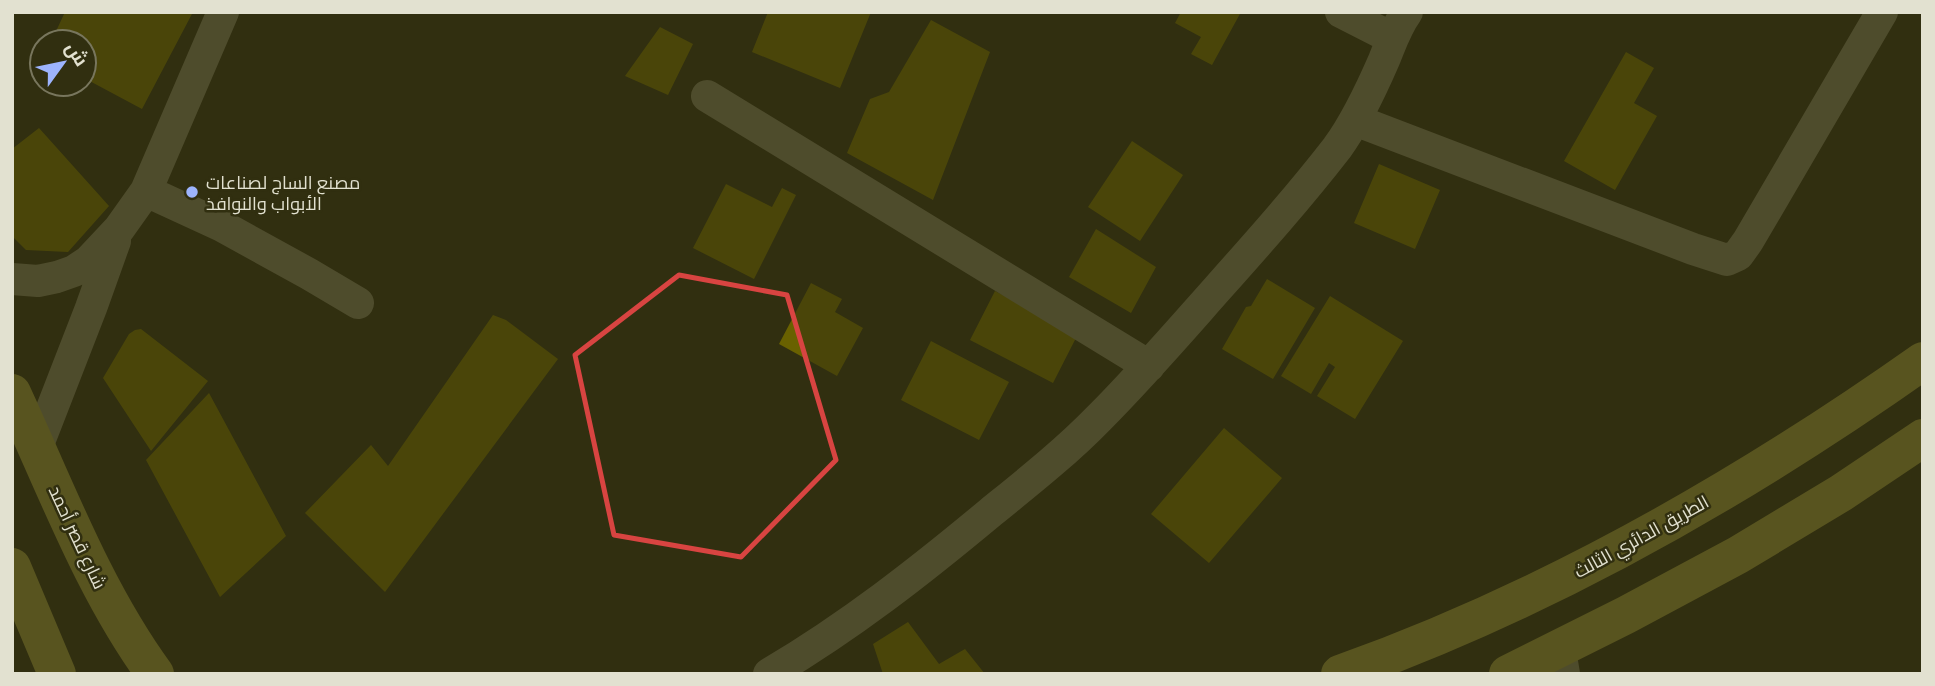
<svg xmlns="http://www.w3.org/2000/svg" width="1935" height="686" viewBox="0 0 1935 686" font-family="'PT Serif',Cairo,serif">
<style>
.building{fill:#696100}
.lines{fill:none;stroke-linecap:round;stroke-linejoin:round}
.minor{stroke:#726f4f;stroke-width:32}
.major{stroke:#888032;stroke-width:38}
.marked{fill:none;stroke:#d84441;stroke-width:5;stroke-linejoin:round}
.poi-dot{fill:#9db4fd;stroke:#312f10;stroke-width:2.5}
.labels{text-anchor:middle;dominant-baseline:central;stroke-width:5;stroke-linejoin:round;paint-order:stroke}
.poi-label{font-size:18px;fill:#e2e1d0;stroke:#312f10;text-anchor:start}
.street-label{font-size:18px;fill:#e2e1d0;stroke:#312f10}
</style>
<rect width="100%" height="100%" fill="#312f10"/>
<path class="building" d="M65,12h128l-51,97 -58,-31v-36h-33z
M768,12h103l-31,76 -88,-36z
M1181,12h60l-29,53 -21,-11 10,-17 -26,-14z
M931,20l59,32 -57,148 -86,-47 23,-54 19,-7z
M660,27l33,17 -25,51 -43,-19z
M1626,52l28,16 -20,35 23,13 -42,74 -51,-29z
M39,128l70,78 -41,46 -42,-2 -14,-14v-87z
M1132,141l51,34 -43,66 -52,-34z
M1379,164l61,26 -25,59 -61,-26z
M726,184l46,23 10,-19 14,7 -42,84 -61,-31z
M1096,229l60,38 -25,46 -62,-36z
M1267,279l48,29 -42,71 -51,-30 24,-42 5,-1z
M811,283l31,16 -7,13 28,16 -26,48 -58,-32z
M995,291l83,43 -25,49 -83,-43z
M1330,296l73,45 -48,78 -38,-23 18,-29 -6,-4 -18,31 -30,-18z
M493,315l13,5 52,39 -173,233 -80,-79 66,-68 17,21z
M141,329l67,52 -57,70 -48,-73 26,-44 6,-4z
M931,341l78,41 -30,58 -78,-40z
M209,393l77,143 -66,61 -74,-137z
M1224,428l58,50 -73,85 -58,-49z
M908,622l31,42 26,-15 20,25h-102l-10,-30z"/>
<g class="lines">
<path class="minor" d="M1341,12l51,26
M707,96l442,270
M1355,120l338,129 34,11 11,-5 10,-14 134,-229
M146,191l76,35 87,48 49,29
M12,279l26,2 19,-4 17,-6 15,-10 30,-32 27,-38 77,-179
M37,447l54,-139 24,-67
M1560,650l4,24
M769,674c81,-48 150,-102 222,-162 37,-30 75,-60 108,-94 41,-41 79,-85 118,-129 41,-46 82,-92 120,-141 19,-26 34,-58 47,-88 7,-17 12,-33 23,-48"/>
<path class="major" d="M12,393c44,95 81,196 143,281
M12,567l45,107
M1340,674c208,-74 403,-186 583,-313
M1508,674l118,-59 112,-60 103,-62 82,-55"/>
</g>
<path d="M0 0H1935V686H0ZM679,275l108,20 49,165 -95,97 -127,-22 -39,-180z" fill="#312f10" fill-opacity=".55" fill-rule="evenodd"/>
<path class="marked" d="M679,275l108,20 49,165 -95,97 -127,-22 -39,-180z"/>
<circle class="poi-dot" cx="192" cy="192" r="7"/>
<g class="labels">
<g class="poi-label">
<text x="206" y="182">مصنع الساج لصناعات<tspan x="206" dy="21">الأبواب والنوافذ</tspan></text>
</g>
<g class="street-label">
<text transform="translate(1641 536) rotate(-29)">الطريق الدائري الثالث</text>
<text transform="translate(78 537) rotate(65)">شارع قصر أحمد</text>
</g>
</g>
<rect width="1935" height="686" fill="none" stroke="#e2e1d0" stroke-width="28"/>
<g transform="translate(63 63) rotate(57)"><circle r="33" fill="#312f10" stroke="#78765d" stroke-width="2"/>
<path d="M0-5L12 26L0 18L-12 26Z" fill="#9db4fd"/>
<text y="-10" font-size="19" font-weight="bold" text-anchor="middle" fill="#e2e1d0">ش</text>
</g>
</svg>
